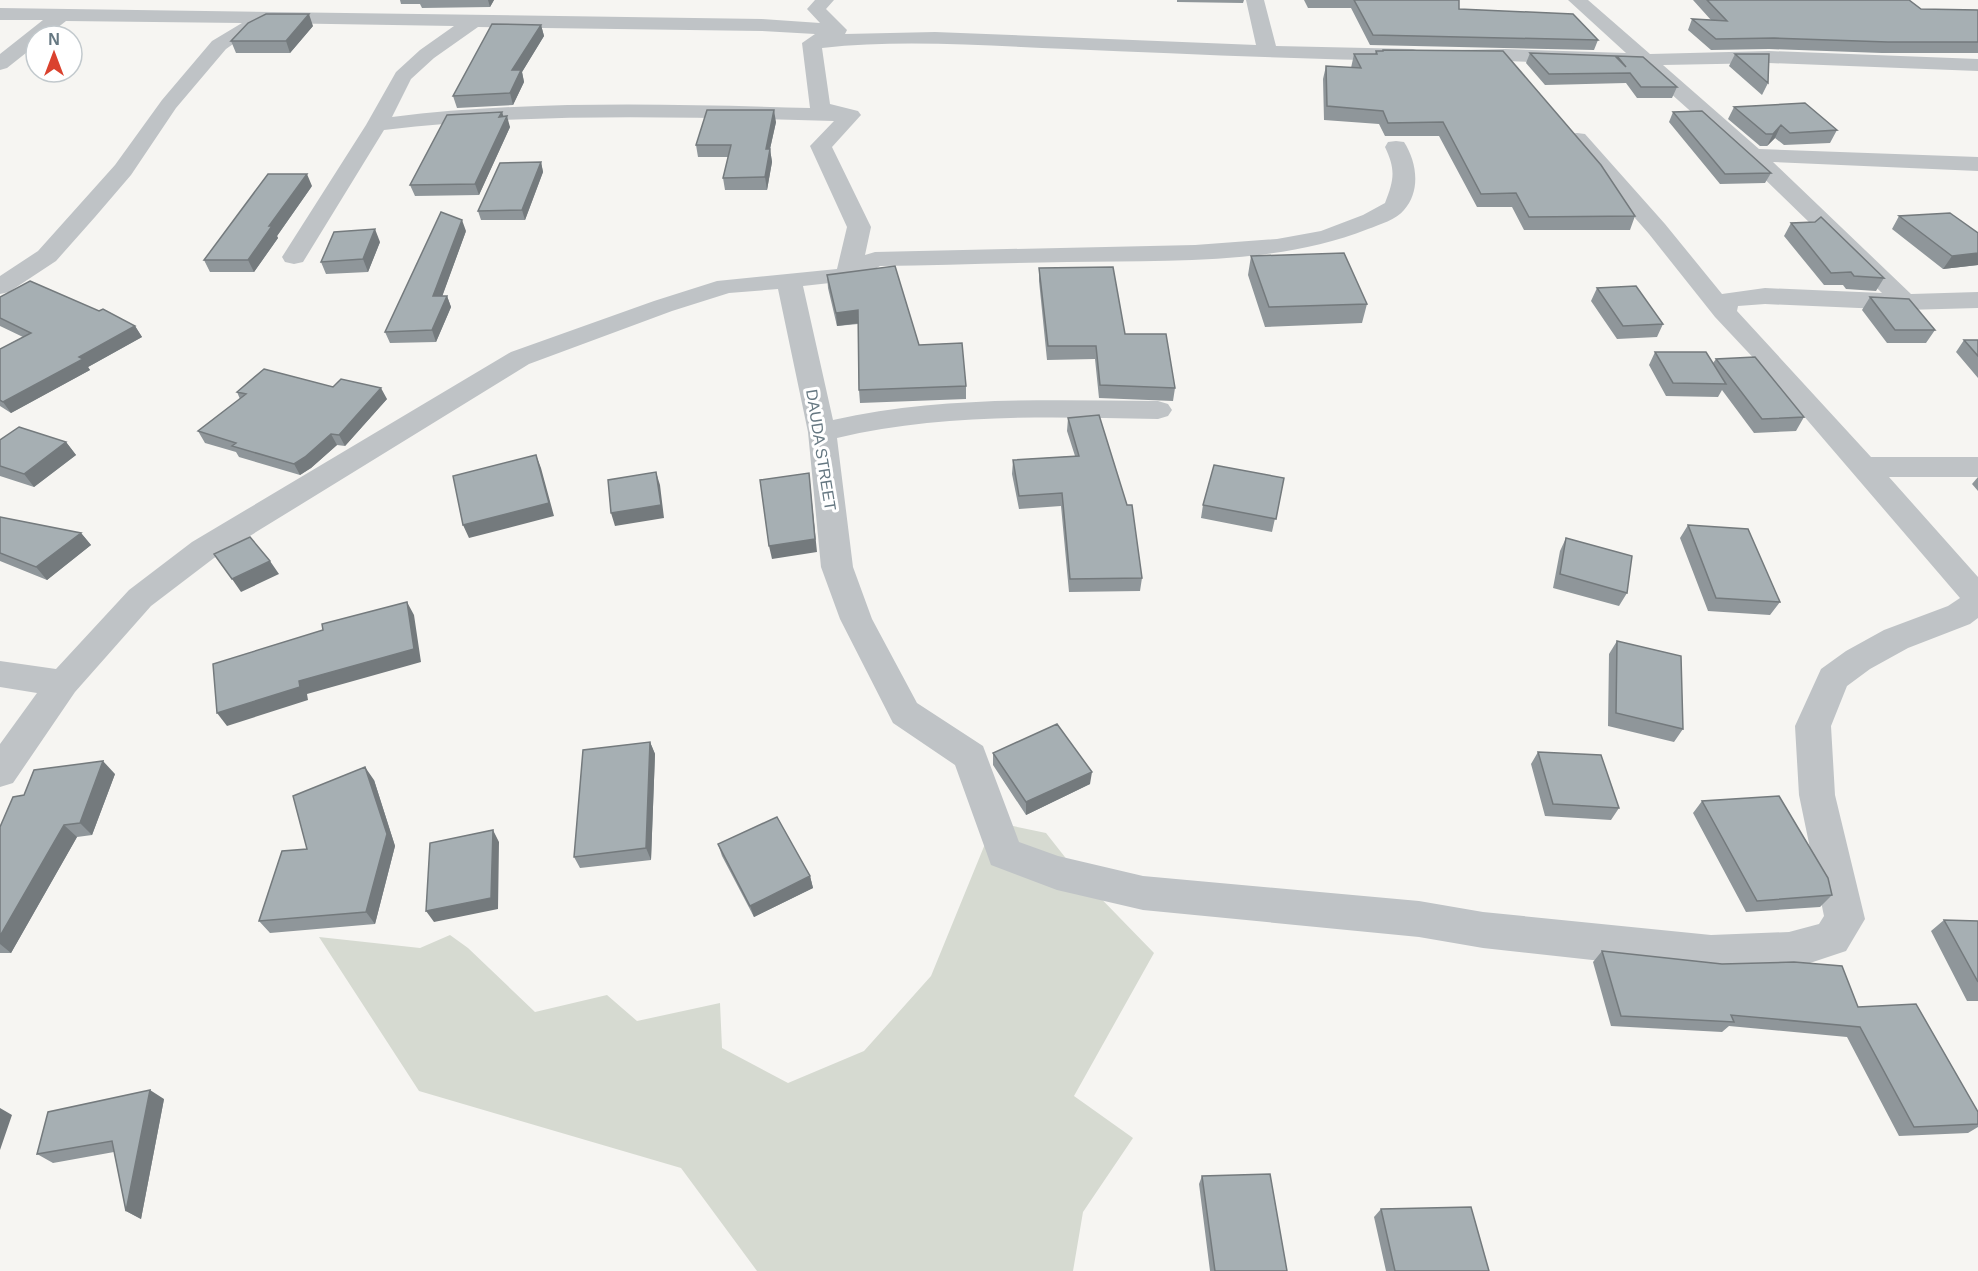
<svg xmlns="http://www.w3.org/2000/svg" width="1978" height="1271" viewBox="0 0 1978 1271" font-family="Arial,sans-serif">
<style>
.green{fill:#d6dad1}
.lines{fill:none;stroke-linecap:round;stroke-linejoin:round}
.minor{fill:#bfc3c6;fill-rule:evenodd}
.wall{fill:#8f969a}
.shaded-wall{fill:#747a7d}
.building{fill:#a6afb3;stroke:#747a7d;stroke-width:1.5}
.labels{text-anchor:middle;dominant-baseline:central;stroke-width:6;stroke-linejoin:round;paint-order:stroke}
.street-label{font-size:16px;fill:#667882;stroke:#fff}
</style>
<rect width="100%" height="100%" fill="#f6f5f2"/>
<path class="green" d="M994,822l52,11 37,47 71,73 -80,143 59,42 -50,74 -10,59h-316l-76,-103 -262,-77 -100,-154 101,11 30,-13 18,13 67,64 72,-17 30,26 83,-18 2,45 66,35 76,-32 67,-75z"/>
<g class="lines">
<path class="minor" d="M815,0h19l-8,9 21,21 -2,4 90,-2 321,13 -10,-45h18l12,46 137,3 7,2 3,4 -3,4 -7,2c-115,-2 -230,-7 -345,-12 -82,-3 -164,-10 -246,-1l8,56 28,7 3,4 -29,32 39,80 -6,28 10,-3 320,-7 82,-6 44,-8 42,-16 22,-12c9,-23 11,-33 0,-56l3,-5 8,-1 8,1c13,20 17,49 0,68 -7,9 -25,15 -36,19 -94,37 -201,31 -301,33 -62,1 -125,3 -187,4l-23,14 -54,6 30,134c107,-24 216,-20 325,-19l10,3 4,6 -4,6 -10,3c-107,-2 -216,-6 -321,19l16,129 19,52 45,84 66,43 36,96 39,14 85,20 276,25 64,11 228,23 78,-3 30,-8 5,-8 -25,-121 -4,-69 26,-57 25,-18 38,-21 64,-24 12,-8 -200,-233 -45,-48 -66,-83 -83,-95 3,-5 8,-1 8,1 80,90 57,70 43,-6 117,5 -137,-133 -105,-94 -135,-5 -43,1 -7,-2 -3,-4 3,-4 7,-2 43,-1 121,4 -58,-53h20l62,54 119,-3 209,8v12l-209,-8 -106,2 96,84 219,8v14l-205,-9 138,132 67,-2v16l-73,2 -140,-6 -27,2 -1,5 134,146h107v20h-89l89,100v41l-8,6 -62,24 -38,21 -23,17 -16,40 4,69 30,124 -19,32 -57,19 -78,3 -228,-25 -64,-11 -276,-27 -86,-20 -66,-25 -36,-100 -62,-42 -53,-104 -19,-52 -13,-135 -30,-143 -49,4 -57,18 -143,53 -315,194 -63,48 -76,86 -62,91 -13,4v-43l37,-51 -37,-6v-26l56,8 73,-79 63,-48 319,-190 143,-51 63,-20 120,-12 10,-42 -37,-81 24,-25c-150,-4 -301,-9 -450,9l-81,132 -9,2 -9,-2 -3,-5 84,-132 30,-53 24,-22 34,-24 -184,-3 -27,14 -17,12 -50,59 -45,67 -36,42 -39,44 -47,31 -9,2v-18l38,-25 77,-86 47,-65 50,-59 30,-18 -176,-2 -19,15h-11v9l-29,23 -7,2v-16l43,-34h-43v-12l762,11 58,4 -13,-14zM478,27l284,4 53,3 -13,9 8,65c-137,-4 -282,-8 -418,9l19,-38 23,-21z"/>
</g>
<path class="wall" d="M400,0h94l-4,7 -68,1 -2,-4h-19z
M1177,0h67l-1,3 -66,-1z
M1304,0h155v9l139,31 -4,10 -224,-5 -19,-37h-43z
M1693,0h216l12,9 57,1v43h-96l-113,-4 -58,1 -23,-20 4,-11 19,1z
M541,25l3,11 -22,36 2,10 -11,23 -56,3 -4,-12z
M313,26l-23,27h-54l-5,-12z
M1383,50l252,166 -5,14h-106l-12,-23h-35l-38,-71h-54l-6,-12 -55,-4 -1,-41 3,-13 25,2 3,-14h21l1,-3h6z
M1530,53l87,5v-2l60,31 -5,11h-35l-11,-15 -81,2 -19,-22z
M1735,54l33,29 -6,12 -33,-29z
M1734,107l103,23 -7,13 -46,2 -9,-7 -8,8h-7l-32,-27z
M502,112l1,5 7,10 -31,68 -64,1 -5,-11z
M1673,112l98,61 -6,10 -45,1 -51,-62z
M776,122l-6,27 2,13 -5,28h-42l-2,-12 5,-21h-30l-2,-12z
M541,162l2,10 -18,48h-44l-3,-9z
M312,186l-35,50 1,2 -24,34h-44l-6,-12z
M1899,216l79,17v32l-35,4 -51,-40z
M1791,223l93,55 -8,13 -30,-2 -3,-4h-19l-40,-49z
M466,231l-24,65h5l4,11 -15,35 -46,1 -5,-11z
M380,242l-12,30 -42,2 -5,-12z
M1251,256l116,48 -5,19 -97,4 -17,-52z
M1039,268l86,66 50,54 -2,13 -74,-3 -4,-39 -48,1 -8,-79z
M827,275l92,70 47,41v13l-106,4 -1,-13 -1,-66 -21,2 -9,-38z
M1597,288l66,36 -6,13 -40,2 -26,-38z
M0,297l99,14 36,15 7,11 -54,30 2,3 -79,43 -11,-7v-57l23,-12 -23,-11z
M1870,297l65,33 -9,13h-39l-25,-33z
M1964,340h14v38l-22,-26z
M1655,352l58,11 3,-4 88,58 -8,14 -42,2 -32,-43 -4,7 -52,-1 -17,-31z
M333,387l54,12 -42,47 -8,-1 -26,23 -11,7 -61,-18 -3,-5 -31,-9 -7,-12 42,-32 -3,-7z
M1068,418l74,160 -2,13 -71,1 -8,-86 -42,3 -7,-35 1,-14 62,-4 -8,-25z
M0,440l66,2 10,13 -42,32 -34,-11z
M1978,477v14l-6,-7z
M1284,478l-12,54 -71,-14 2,-13z
M0,517l81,16 10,12 -44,35 -47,-19z
M1688,525l92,77 -10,13 -62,-4 -28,-73z
M1566,538l61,55 -8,13 -66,-18 7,-37z
M1617,641l66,88 -9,13 -66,-16 1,-72z
M650,742l5,12 -4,106 -71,8 -6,-11z
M1538,752l81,56 -8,12 -66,-4 -14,-52z
M993,753l97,31 -64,31 -33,-50z
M115,774l-23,61 -15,2 -66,116h-11v-126l24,-32z
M374,780l21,66 -20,78 -105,9 -11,-12 48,-72z
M1702,801l130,94 -12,12 -74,5 -53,-99z
M718,844l92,32 3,12 -59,29 -32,-61z
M1944,920l34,1v80h-11l-36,-70z
M1602,951l256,56 120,105v15l-10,6 -69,3 -52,-99 -118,-11 -7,6 -111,-6 -18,-64z
M164,1099l-23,120 -15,-8 -12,-59 -61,11 -16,-9z
M1202,1176l85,95h-77l-11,-87z
M1381,1209l108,62h-103l-12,-54z"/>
<path class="shaded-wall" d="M488,0h6l-4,7z
M309,14l4,12 -23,27 -4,-12z
M541,25l3,11 -22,36 2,10 -11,23 -3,-12 2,-23z
M774,110l2,12 -9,40 -1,-13z
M502,112l3,9 2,-5 3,11 -31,68 -4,-11z
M1781,125l-6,13 -8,8 6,-12z
M770,149l2,13 -5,28 -2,-13z
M541,162l2,10 -18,48 -3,-10z
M307,174l5,12 -35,50 1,2 -24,34 -6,-12 21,-34z
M462,220l4,11 -28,77 -5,-12z
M375,229l5,13 -12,30 -5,-13z
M1978,253v12l-35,4 9,-13z
M447,296l4,11 -15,35 -4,-12z
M858,310l2,13 -23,3 -1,-13z
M135,326l7,11 -54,30 2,3 -79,43 -8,-11 76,-45z
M381,388l6,11 -42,47 -6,-11z
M331,434l6,11 -26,23 -11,7 -6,-11z
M66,442l10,13 -42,32 -10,-13z
M536,455l5,13 13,48 -85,22 -6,-13z
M656,472l4,13 4,33 -49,8 -4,-13z
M809,473l8,79 -45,7 -3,-13z
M81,533l10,12 -44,35 -11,-13z
M270,561l9,13 -38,18 -9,-13z
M407,602l7,13 7,47 -114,32 1,6 -81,26 -10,-13 82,-32z
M650,742l5,12 -4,106 -5,-12z
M103,761l12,13 -23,61 -12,-12z
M365,767l9,13 21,66 -20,78 -9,-12z
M1092,772l-2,12 -64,31v-13z
M64,825l13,12 -66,116 -11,-9v-8z
M493,830l6,12 -1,67 -64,13 -8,-11z
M810,876l3,12 -59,29 -4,-11z
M150,1090l14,9 -23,120 -15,-8z
M0,1108l12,7 -12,35z"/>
<path class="building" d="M1354,0h105v9l114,5 25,26 -225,-5z
M1707,0h202l12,9 57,1v32h-90l-114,-4 -58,1 -24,-20 35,2z
M266,14h43l-23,27h-55l17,-18z
M492,24l49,1 -29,45h9l-11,23 -57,3z
M1383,50l120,1 98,114 34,51 -106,1 -13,-24 -35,1 -38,-72 -55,1 -5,-12 -56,-5 -1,-40 35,2 -7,-14h23l-1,-3h7z
M1530,53l85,3 11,11 -9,-11 26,1 34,30h-36l-11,-14 -81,1z
M1735,54h34l-1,29z
M1805,103l32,27 -47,3 -9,-8 -8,9h-7l-32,-27z
M707,110h67l-8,39h4l-5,28 -42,1 8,-33h-35z
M1702,111l69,62 -46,1 -52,-62z
M502,112l-3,5 8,-1 -32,68 -65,1 37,-70z
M541,162l-19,48 -44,1 22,-48z
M268,174h39l-38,52h3l-24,34h-44z
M441,212l21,8 -29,76h14l-15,34 -47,2z
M1950,213l28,20v20l-26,3 -53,-40z
M1821,217l63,61 -30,-2 -3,-4 -20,1 -40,-50 24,-1z
M375,229l-12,30 -42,3 13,-30z
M1344,253l23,51 -98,3 -18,-51z
M895,266l24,79 43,-2 4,43 -107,4 -1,-80 -22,3 -9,-38z
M1113,267l12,67h41l9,54 -75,-3 -4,-39h-48l-9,-78z
M30,281l69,30 4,-2 32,17 -56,31 4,2 -80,43 -3,-2v-51l31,-16 -31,-15v-21z
M1636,286l27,38 -40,2 -26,-38z
M1870,297l39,2 26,31h-40z
M1964,340h14v16z
M1655,352h51l20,32 -53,-1z
M1755,357l49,60 -42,2 -46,-60z
M264,369l69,18 8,-8 40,9 -42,47 -8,-1 -26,23 -11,7 -62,-18 4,-3 -38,-12 48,-37 -9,-2z
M1099,415l28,90h5l10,73 -72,1 -8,-86 -43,3 -6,-36 66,-4 -11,-38z
M19,427l47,15 -42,32 -24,-8v-26z
M536,455l13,48 -86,22 -10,-49z
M1214,465l70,13 -8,41 -73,-14z
M656,472l5,33 -50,8 -3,-33z
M809,473l6,66 -46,7 -9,-66z
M0,517l81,16 -45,34 -36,-14z
M1688,525l60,4 32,73 -64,-4z
M250,537l20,24 -38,18 -18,-25z
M1566,538l66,18 -5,37 -67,-19z
M407,602l7,47 -115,32 1,6 -83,26 -4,-49 110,-34 -1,-6z
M1617,641l64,15 2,73 -67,-16z
M1057,724l35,48 -66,30 -33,-49z
M650,742l-4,106 -72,9 9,-107z
M1538,752l63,3 18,53 -66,-4z
M103,761l-23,62 -16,2 -64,111v-109l13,-30 11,-2 10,-25z
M365,767l22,67 -21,78 -107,9 23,-70 25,-2 -14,-53z
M1779,796l49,82 4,17 -75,6 -55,-100z
M777,817l33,59 -60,30 -32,-62z
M493,830l-2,68 -65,13 4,-68z
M1944,920l34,1v61z
M1602,951l120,13 72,-2 48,4 16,41 58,-3 62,108v12l-64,3 -54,-100 -129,-12 3,7 -113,-6z
M150,1090l-24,121 -14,-70 -75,13 11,-42z
M1270,1174l17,97h-72l-13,-95z
M1471,1207l18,64h-94l-14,-62z"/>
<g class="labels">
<g class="street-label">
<text transform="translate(821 450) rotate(81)">DAUDA STREET</text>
</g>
</g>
<g transform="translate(54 54)"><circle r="28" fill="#ffffff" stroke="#c2c9cd" stroke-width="1.5"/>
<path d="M0-4.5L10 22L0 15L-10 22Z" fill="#da422e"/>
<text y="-9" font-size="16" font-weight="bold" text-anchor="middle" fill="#667882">N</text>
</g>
</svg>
